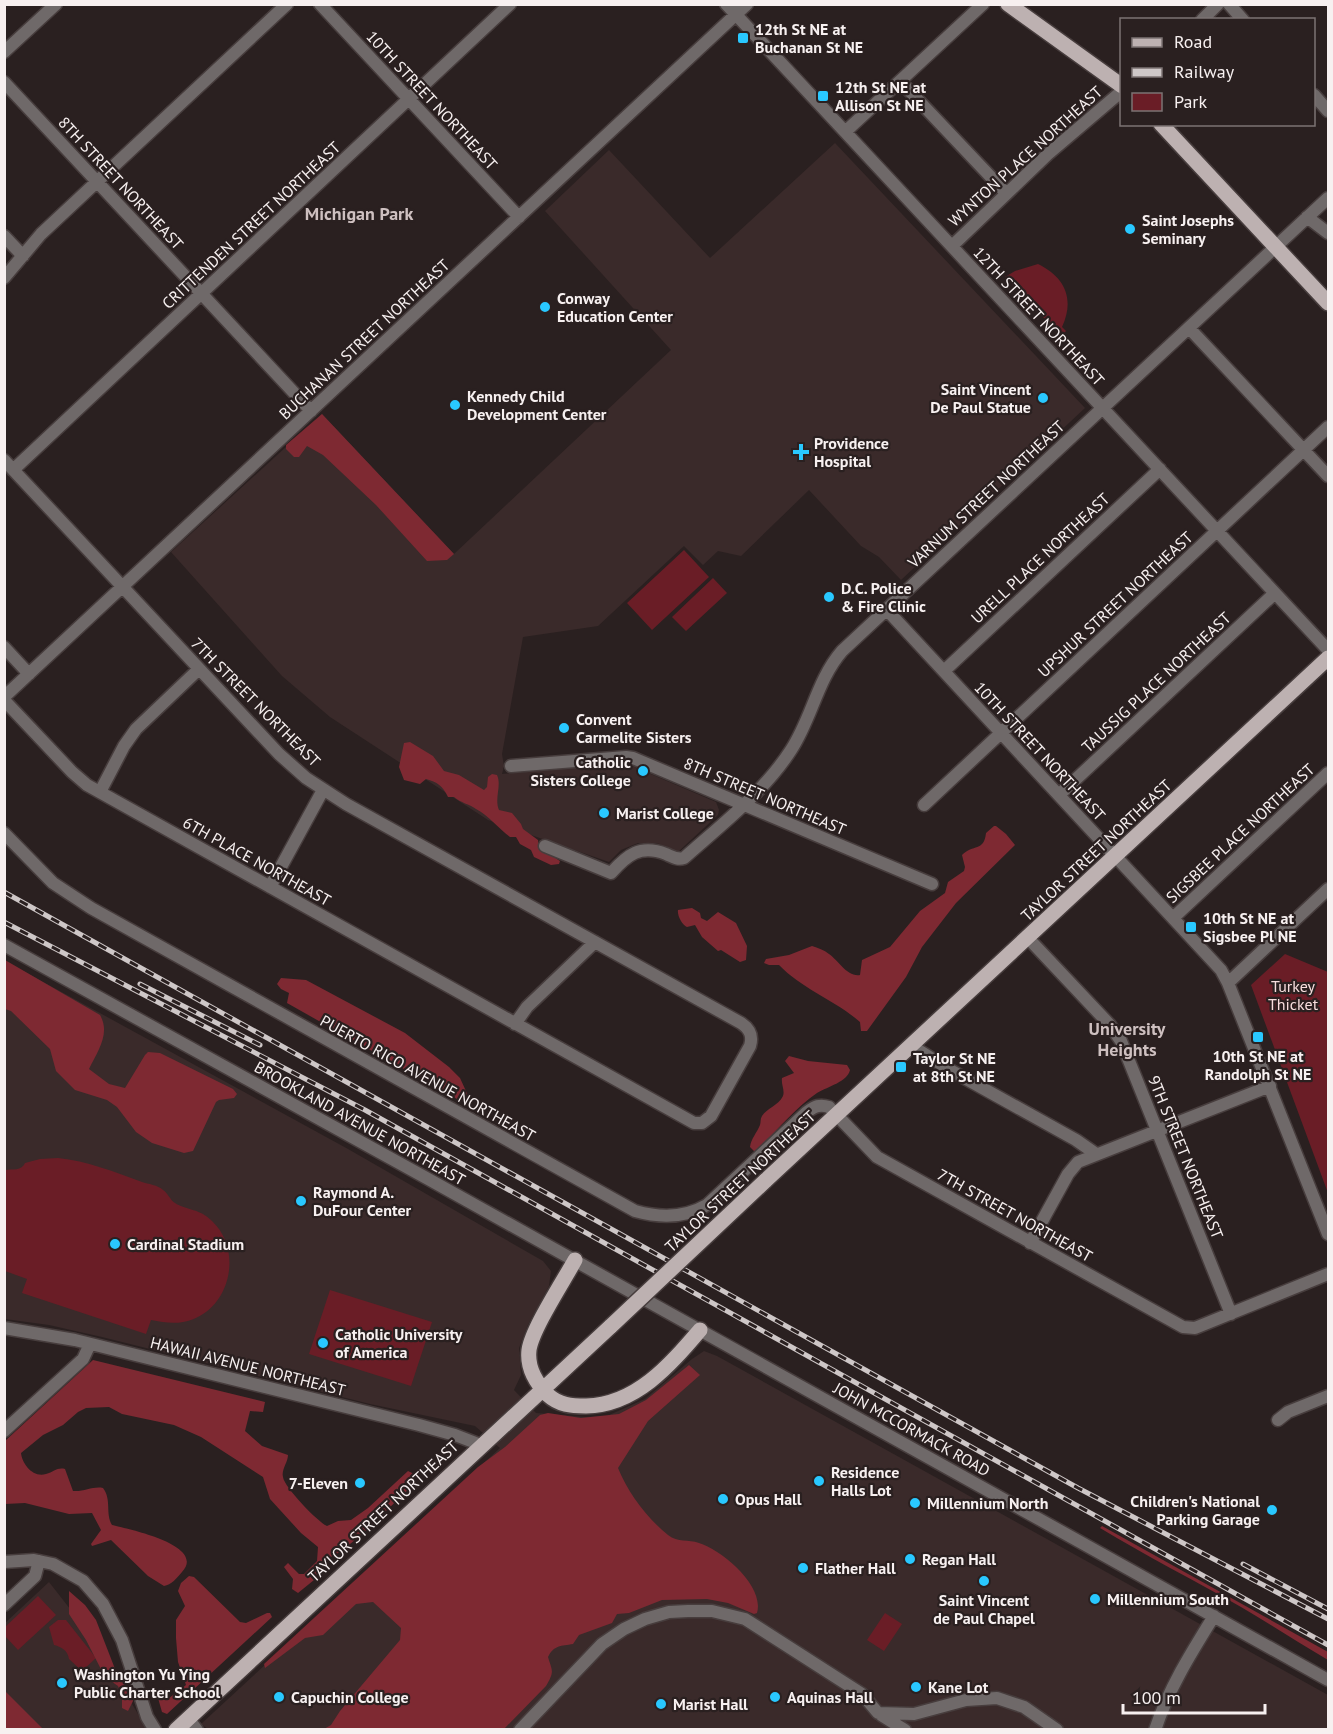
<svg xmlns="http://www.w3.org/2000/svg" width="1333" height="1734" viewBox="0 0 1333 1734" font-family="'PT Sans',sans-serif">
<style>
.built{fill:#3a2a2a}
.green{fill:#6a1d26}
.forest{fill:#7e2932}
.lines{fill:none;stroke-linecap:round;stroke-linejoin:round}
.minor-casing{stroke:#473d3d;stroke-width:15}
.major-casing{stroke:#473d3d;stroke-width:18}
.minor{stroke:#6f6969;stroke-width:12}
.major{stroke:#bdb1b1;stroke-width:15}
.rail-casing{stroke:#cec7c7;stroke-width:5}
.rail{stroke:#2a2020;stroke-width:3;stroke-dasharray:9;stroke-linecap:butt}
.major-bridge-casing{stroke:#473d3d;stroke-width:18;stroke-linecap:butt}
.major-bridge{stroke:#bdb1b1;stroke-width:15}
.poi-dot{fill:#29c8ff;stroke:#2a2020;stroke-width:2}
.labels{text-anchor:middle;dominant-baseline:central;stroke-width:4.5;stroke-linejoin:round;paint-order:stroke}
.poi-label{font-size:16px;font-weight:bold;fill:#f7f0f0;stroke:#2a2020;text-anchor:start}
.street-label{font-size:16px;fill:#f7f0f0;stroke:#2a2020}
.park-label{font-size:16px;fill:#f7dddd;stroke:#2a2020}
.neighbourhood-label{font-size:18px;font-weight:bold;fill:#cec0c0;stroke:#2a2020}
</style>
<rect width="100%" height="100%" fill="#2a2020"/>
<path class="built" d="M835,143l250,265 -184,172 -22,-23 -18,-11 -52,-56 -68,66 -23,-5 -15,14 -19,-19 -86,80 -75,11 -21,117 2,12 -2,8 123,-11 91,39 3,8 -1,5 -40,37 -21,-9h-19l-17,7 -12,12 -121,-42 -158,-103 -48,-41 -111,-124 151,-138 132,140 217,-204 -126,-139 64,-61 101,108z
M5,961l343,188 195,112 8,10 -2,15 -21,39 -9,23 2,27 -7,15 22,23 49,4 22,-1 38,-17 47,-40 12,-8 13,5 611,339v34h-1120l-7,-5 299,-276 -25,-22 -105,-22 -268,-67 -53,-12 -44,-6z
M49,1582l43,55 55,92 -142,1v-107z"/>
<path class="green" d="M1038,264c27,13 37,35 24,63l4,4 -5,5 -56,-59 10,-6z
M684,550l25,27 -57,53 -25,-27z
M713,578l14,15 -41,38 -14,-14z
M1285,954l43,18v221l-77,-208z
M58,1158c29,3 57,14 84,24 6,2 16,3 21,8 5,3 7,10 12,13 13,8 24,5 37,18 33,31 17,93 -29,101 -11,2 -21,0 -32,-2l-5,14 -124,-41 5,-14 -22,-8v-101c7,-1 17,1 20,-7l15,-4z
M330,1290l102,32 -21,64 -102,-32z
M38,1596l18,19 -38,35 -13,-14v-9z
M885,1613l17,11 -18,27 -17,-11z
M58,1620h8l30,38 -14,13 -13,-12c-1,-8 -7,-12 -15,-14l-5,-18z"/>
<path class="forest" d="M322,414l132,140 -7,6 -20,1 -51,-56 -53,-50 -16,-9 -8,11h-5l-8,-8v-4z
M410,742l23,14 11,15 15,4 25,15 3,-3 1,-10 4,-3 5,1c5,11 -3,23 2,35l13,3 9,11 2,5 15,11 1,7 21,14 -1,3 -8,1 -17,-8 -3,-7 -11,-6 -4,-7h-6c-12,-9 -21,-21 -34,-28 -7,-5 -15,-6 -22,-12h-6c-5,-11 -11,-15 -22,-18l-6,5 -16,-4 -5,-13 5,-24z
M994,826h2l10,8 9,11 -59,58 -34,44 -16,30 -39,54h-6l-1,-9c-25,-22 -58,-33 -81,-57h-10l-5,-2 2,-4 23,-4 23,-9c6,2 12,4 17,8 10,7 18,23 31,21l2,-15 28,-13 30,-36 25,-18 3,-11 16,-11 1,-4 -3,-12c11,-11 22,-3 24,-22z
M692,908l8,5 1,5 6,3 11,-9 18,11 11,23 -1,14 -6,2 -19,-12 -3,1 -16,-14 -7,-12 -8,2c-5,-2 -10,-12 -9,-17z
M5,960l95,55c11,19 -3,37 -11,54l20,15 16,4 20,-33 3,-3 12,1 73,36 4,5 -3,4 -15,2 -3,2 -23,49 -9,2 -32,-10 -16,-11 -19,-25 -10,-7 -32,-10 -19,-19 -6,-22 -39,-38 -6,-2z
M281,978l25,2 99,53 44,34 11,11 11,24 -4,1 -10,-4 -170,-96 2,-10 -8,-4 -4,-5z
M789,1056l19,5 39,4 3,5c-3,12 -21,16 -33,23 -23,16 -42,40 -62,59l-5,-5c1,-9 7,-14 10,-22 1,-3 0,-6 2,-9 5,-8 16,-10 21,-20 2,-6 -2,-11 -1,-18l12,-5 -9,-12z
M93,1360l172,42 -2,10 -13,-1 -5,20 17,15 26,9c0,7 -7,15 -5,22 1,10 35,45 44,49l11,-5 13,-1 17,-12 40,-37 6,3 1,9 -55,53 -20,16 -13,7 -13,21 -16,13 -6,-4 1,-10 -9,-12 4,-4 11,11h5l13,-13 1,-14 -17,-14 -31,-34 -7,-22 -62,-40 -27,-12 -52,-11 -13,-7 -23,1 -8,4 -15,13 -20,10 -22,18c1,11 12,25 25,21 8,-2 11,-7 19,-5l8,22c11,1 20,-5 30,-3 9,12 2,25 9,37 16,4 95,20 70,47 -5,6 -11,13 -18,14l-16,-10 -37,-36 -19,6 -1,-2 10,-14 -9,-17 -23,1 -44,-11 -20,1v-63z
M689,1365l11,10 -52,46 -30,47c10,25 29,50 50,67 10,8 20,4 31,8 23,7 66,43 58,70l-3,1 -26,-11 -21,-4 -45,1 -33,13 -12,1 -5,9 -33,12 -6,9c-12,2 -19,1 -25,13 4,14 7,14 -2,29l-42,43h-180l7,-4 9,-14 60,-71 1,-12 -28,-26 -17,2 -33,31 -18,3 -40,30 -1,-4 214,-197 27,-20 35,-32 8,-2 33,5 38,-4 27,-14z
M1102,1526l226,126v8c-29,-17 -58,-36 -87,-53 -47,-27 -95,-51 -141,-79z
M189,1576l5,1 46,45 6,1 21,-10h3l2,4 -105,97 -5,-2 -4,-14 10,1 18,-14 -8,-23 -2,-24v-18l9,-14 -7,-15 3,-8z
M69,1591l16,14 11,15 21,54 9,9 7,18 -5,10 -6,-3v-12l-4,-10 -13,-9 -19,-37 -17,-26z
M5,1691l38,38h-38z"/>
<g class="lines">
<g class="minor-casing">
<path id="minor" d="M320,4l199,213
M726,4l602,646
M1229,4l14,16
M1202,20l16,-16
M4,52l52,-48
M900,81l106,112
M4,82l307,329
M1314,95l14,16
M845,132l138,-128
M1307,217l21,16
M4,236l19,20
M952,246l96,-92 74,-63
M4,278l37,-44 246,-230
M1189,328l139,148
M4,460l275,294 27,24 40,26 395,219c9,6 12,13 9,23l-39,70 -9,7h-8l-607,-338 -15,-13 -68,-72
M13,470l497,-466
M886,609l335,361 7,13 100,251
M4,647l25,27
M944,671l216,-202
M4,697l743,-693
M511,766l115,-9 7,1 299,126
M100,792l24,-46 12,-17 63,-60
M1059,795l216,-202
M924,805l404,-378
M4,833l49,50 38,25 544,303c25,7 50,7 72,-6l100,-93c8,-6 13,-8 22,-5l48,50 306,170 12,1 133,-54
M545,846l66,27c16,-18 29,-29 55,-19 7,3 11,6 18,4 37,-33 80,-66 107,-108 21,-32 26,-70 51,-99l486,-453
M270,887l53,-97
M1173,918l155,-145
M1028,938l82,87 11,16 110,273
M4,945l426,235 898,500
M1228,983l100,-94
M515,1024l12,-17 68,-65
M912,1046l38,24 126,70 20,14
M1030,1243l38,-69 10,-12 192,-76
M4,1328l71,12 344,85 36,10 26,10
M1278,1420l10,-8 40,-16
M4,1431l79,-72 7,-15
M4,1562l30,-2 19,4 30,17 20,23 19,36 25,77 8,13
M4,1605l31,-29 4,-15
M881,1715l24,15
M188,1718l9,12
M520,1730l82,-86 22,-15 21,-10 24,-7 19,-1h24l33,8 117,75 16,19 36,1 52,-14 31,-2 27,9 33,23
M1155,1730c14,-42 36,-77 59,-114"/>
</g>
<g class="major-casing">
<path id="major" d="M1008,4l114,82
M1161,124l167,179
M765,1181l563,-523
M575,1260c-12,22 -43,69 -46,90 -2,17 7,33 19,45 11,10 23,11 38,11 50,-1 84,-41 114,-76
M176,1730l435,-404"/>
</g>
<use href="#minor" class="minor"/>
<use href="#major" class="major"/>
<g class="rail-casing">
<path id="rail" d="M4,892l1074,596 250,131
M4,922l361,188 963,535
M140,984l120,61
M1243,1564l85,45"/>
</g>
<use href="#rail" class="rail"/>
<g class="major-bridge-casing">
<path id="major-bridge" d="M611,1326l154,-145"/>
</g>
<use href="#major-bridge" class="major-bridge"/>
</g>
<g class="poi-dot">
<rect x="737" y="32" width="12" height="12" rx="3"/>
<rect x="817" y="90" width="12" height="12" rx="3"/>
<circle cx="1130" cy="229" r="6"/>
<circle cx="545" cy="307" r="6"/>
<circle cx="1043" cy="398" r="6"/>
<circle cx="455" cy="405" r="6"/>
<path d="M798 443h6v6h6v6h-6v6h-6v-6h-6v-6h6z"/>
<circle cx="829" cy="597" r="6"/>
<circle cx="564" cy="728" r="6"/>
<circle cx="643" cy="771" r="6"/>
<circle cx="604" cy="813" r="6"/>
<rect x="1185" y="921" width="12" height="12" rx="3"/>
<rect x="1252" y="1031" width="12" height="12" rx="3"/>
<rect x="895" y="1061" width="12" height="12" rx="3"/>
<circle cx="301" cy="1201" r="6"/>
<circle cx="115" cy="1244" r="6"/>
<circle cx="323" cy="1343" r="6"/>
<circle cx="819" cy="1481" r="6"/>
<circle cx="360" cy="1483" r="6"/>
<circle cx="723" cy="1499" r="6"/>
<circle cx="915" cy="1503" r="6"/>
<circle cx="1272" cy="1510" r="6"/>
<circle cx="910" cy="1559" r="6"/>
<circle cx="803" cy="1568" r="6"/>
<circle cx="984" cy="1581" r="6"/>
<circle cx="1095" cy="1599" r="6"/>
<circle cx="62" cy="1683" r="6"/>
<circle cx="916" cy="1687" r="6"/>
<circle cx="279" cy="1697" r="6"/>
<circle cx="775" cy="1697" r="6"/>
<circle cx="661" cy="1704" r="6"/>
</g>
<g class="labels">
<g class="poi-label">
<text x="755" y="29">12th St NE at<tspan x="755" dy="18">Buchanan St NE</tspan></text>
<text x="835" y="87">12th St NE at<tspan x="835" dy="18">Allison St NE</tspan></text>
<text x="1142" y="220">Saint Josephs<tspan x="1142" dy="18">Seminary</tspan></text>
<text x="557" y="298">Conway<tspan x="557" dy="18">Education Center</tspan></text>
<text x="1031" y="389" text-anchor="end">Saint Vincent<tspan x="1031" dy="18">De Paul Statue</tspan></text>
<text x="467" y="396">Kennedy Child<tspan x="467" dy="18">Development Center</tspan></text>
<text x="814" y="443">Providence<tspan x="814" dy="18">Hospital</tspan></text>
<text x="841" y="588">D.C. Police<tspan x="841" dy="18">&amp; Fire Clinic</tspan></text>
<text x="576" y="719">Convent<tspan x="576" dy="18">Carmelite Sisters</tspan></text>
<text x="631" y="762" text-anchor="end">Catholic<tspan x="631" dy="18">Sisters College</tspan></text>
<text x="616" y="813">Marist College</text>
<text x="1203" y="918">10th St NE at<tspan x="1203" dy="18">Sigsbee Pl NE</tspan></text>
<text x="1258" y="1056" text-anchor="middle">10th St NE at<tspan x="1258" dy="18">Randolph St NE</tspan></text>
<text x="913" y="1058">Taylor St NE<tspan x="913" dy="18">at 8th St NE</tspan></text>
<text x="313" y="1192">Raymond A.<tspan x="313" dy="18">DuFour Center</tspan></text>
<text x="127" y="1244">Cardinal Stadium</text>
<text x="335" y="1334">Catholic University<tspan x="335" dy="18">of America</tspan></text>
<text x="831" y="1472">Residence<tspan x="831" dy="18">Halls Lot</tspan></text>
<text x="348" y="1483" text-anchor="end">7-Eleven</text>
<text x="735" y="1499">Opus Hall</text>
<text x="1260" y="1501" text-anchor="end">Children's National<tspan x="1260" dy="18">Parking Garage</tspan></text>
<text x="927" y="1503">Millennium North</text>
<text x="922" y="1559">Regan Hall</text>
<text x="815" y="1568">Flather Hall</text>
<text x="1107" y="1599">Millennium South</text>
<text x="984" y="1600" text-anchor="middle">Saint Vincent<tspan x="984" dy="18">de Paul Chapel</tspan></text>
<text x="74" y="1674">Washington Yu Ying<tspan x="74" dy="18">Public Charter School</tspan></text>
<text x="928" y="1687">Kane Lot</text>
<text x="291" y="1697">Capuchin College</text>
<text x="787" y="1697">Aquinas Hall</text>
<text x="673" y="1704">Marist Hall</text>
</g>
<g class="street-label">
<text transform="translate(432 100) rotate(47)">10TH STREET NORTHEAST</text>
<text transform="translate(1025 156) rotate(-42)">WYNTON PLACE NORTHEAST</text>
<text transform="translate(121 183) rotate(47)">8TH STREET NORTHEAST</text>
<text transform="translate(251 225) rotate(-43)">CRITTENDEN STREET NORTHEAST</text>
<text transform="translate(1039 316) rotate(47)">12TH STREET NORTHEAST</text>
<text transform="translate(364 339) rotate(-43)">BUCHANAN STREET NORTHEAST</text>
<text transform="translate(986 494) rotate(-43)">VARNUM STREET NORTHEAST</text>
<text transform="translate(1040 558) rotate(-43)">URELL PLACE NORTHEAST</text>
<text transform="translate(1115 604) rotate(-43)">UPSHUR STREET NORTHEAST</text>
<text transform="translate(1156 682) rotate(-43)">TAUSSIG PLACE NORTHEAST</text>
<text transform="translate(256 702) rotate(45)">7TH STREET NORTHEAST</text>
<text transform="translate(1040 751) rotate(47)">10TH STREET NORTHEAST</text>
<text transform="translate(765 796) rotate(23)">8TH STREET NORTHEAST</text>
<text transform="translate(1240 833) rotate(-43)">SIGSBEE PLACE NORTHEAST</text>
<text transform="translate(1096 850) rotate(-43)">TAYLOR STREET NORTHEAST</text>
<text transform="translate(257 861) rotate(29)">6TH PLACE NORTHEAST</text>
<text transform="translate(428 1078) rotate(29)">PUERTO RICO AVENUE NORTHEAST</text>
<text transform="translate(360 1123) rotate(29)">BROOKLAND AVENUE NORTHEAST</text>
<text transform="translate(1186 1157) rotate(68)">9TH STREET NORTHEAST</text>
<text transform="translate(740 1181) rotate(-43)">TAYLOR STREET NORTHEAST</text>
<text transform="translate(1015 1215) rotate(29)">7TH STREET NORTHEAST</text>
<text transform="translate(248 1366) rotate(14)">HAWAII AVENUE NORTHEAST</text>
<text transform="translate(912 1429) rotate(29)">JOHN MCCORMACK ROAD</text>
<text transform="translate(383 1511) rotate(-43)">TAYLOR STREET NORTHEAST</text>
</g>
<g class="park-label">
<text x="1293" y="986">Turkey<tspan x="1293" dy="18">Thicket</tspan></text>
</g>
<g class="neighbourhood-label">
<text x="359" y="213">Michigan Park</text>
<text x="1127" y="1028">University<tspan x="1127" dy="21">Heights</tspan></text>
</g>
</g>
<rect width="1333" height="1734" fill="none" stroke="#f7f0f0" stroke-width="12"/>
<rect x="1120" y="18" width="195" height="108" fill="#2a2020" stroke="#7c7373" stroke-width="1.5"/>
<rect x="1132" y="38" width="30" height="9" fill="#bdb1b1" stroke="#7c7373" stroke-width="1.5"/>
<text x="1174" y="48" font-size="18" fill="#f7f0f0">Road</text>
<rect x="1132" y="68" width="30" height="9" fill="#cec7c7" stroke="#7c7373" stroke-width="1.5"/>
<text x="1174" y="78" font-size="18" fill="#f7f0f0">Railway</text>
<rect x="1132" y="93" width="30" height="18" fill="#6a1d26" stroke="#7c7373" stroke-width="1.5"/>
<text x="1174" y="108" font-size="18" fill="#f7f0f0">Park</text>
<path d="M1123 1704v9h142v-9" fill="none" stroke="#f7f0f0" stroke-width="3"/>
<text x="1132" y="1704" font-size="18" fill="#f7f0f0" stroke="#2a2020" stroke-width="4.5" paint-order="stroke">100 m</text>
</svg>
